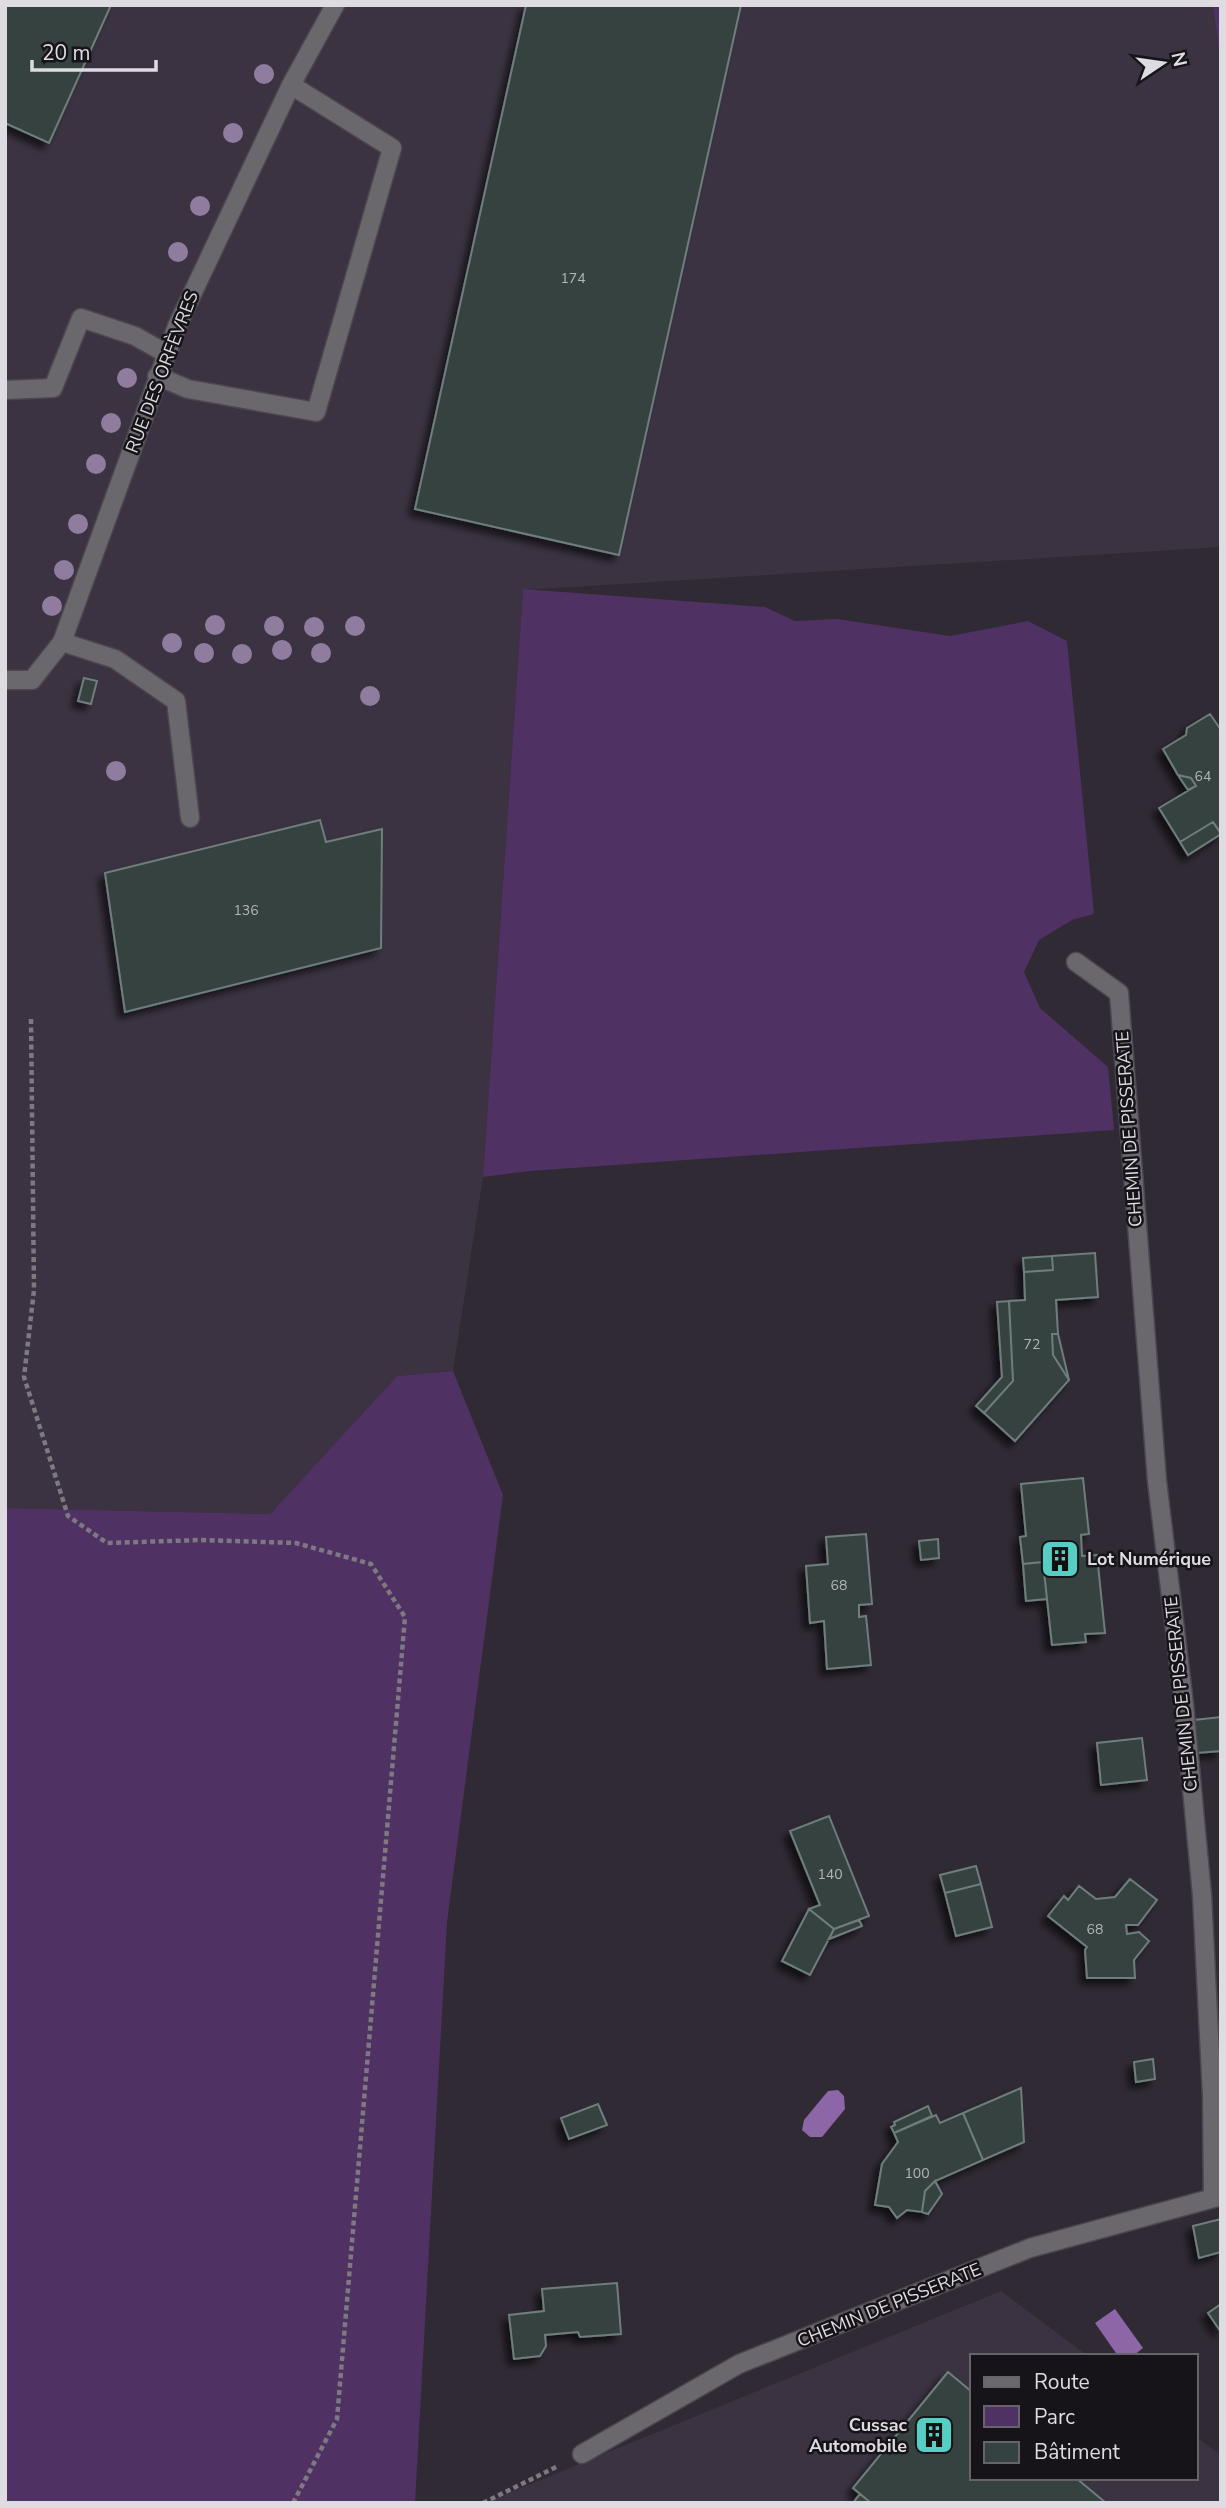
<svg xmlns="http://www.w3.org/2000/svg" width="1226" height="2508" viewBox="0 0 1226 2508" font-family="'Nunito Sans',sans-serif">
<style>
.built{fill:#3b3342}
.green{fill:#4f3163}
.water{fill:#8c66a7}
.building{fill:#344341;stroke:#6e7e7c;stroke-width:2;filter:url(#shadow)}
.lines{fill:none;stroke-linecap:round;stroke-linejoin:round}
.minor-casing{stroke:#4c4650;stroke-width:21}
.path{stroke:#7e7981;stroke-width:4.5;stroke-dasharray:5 3.5;stroke-linecap:butt}
.minor{stroke:#6b686d;stroke-width:18}
.tree{fill:#907c9f}
.labels{text-anchor:middle;dominant-baseline:central;stroke-width:5;stroke-linejoin:round;paint-order:stroke}
.number-label{font-size:14px;fill:#b4b5b9}
.street-label{font-size:18px;fill:#dedbe1;stroke:#161418}
.poi-label{font-size:18px;font-weight:bold;fill:#dedbe1;stroke:#161418;text-anchor:start}
</style>
<defs>
<filter id="shadow"><feDropShadow dx="-6" dy="6" stdDeviation="3.5" flood-color="#0009"/></filter>
</defs>
<rect width="100%" height="100%" fill="#302a34"/>
<path class="built" d="M5,5h1208l8,60v482l-698,43 -40,587 -30,194 -56,5 -127,138 -265,-6z
M1001,2291l87,65h-116v122h224v-41l25,18v48h-737z"/>
<path class="green" d="M1213,5h8v60z
M523,589l242,18 30,14 42,-2 113,17 78,-15 39,20 27,273 -22,6 -33,20 -15,32 16,36 68,59 6,63 -584,41 -47,6z
M453,1371l50,124 -56,427 -32,581h-410v-995l265,6 127,-138z"/>
<path class="water" d="M838,2090l6,6 1,13 -23,28h-12l-8,-7 2,-10 24,-29z
M1115,2309l28,39 -10,8h-15l-23,-33z"/>
<path class="building" d="M5,5h106l-62,138 -44,-20z
M526,5h215l-122,550 -204,-46z
M84,678l13,3 -6,23 -13,-3z
M1210,714l11,16v103l-8,-11 -33,20 -21,-34 37,-22 -5,-8 -13,-3 -15,-26 23,-14 1,-7z
M1178,775l13,3 5,8 -8,4z
M320,820l6,22 56,-13 -1,119 -256,64 -20,-139z
M1213,822l8,12 -33,21 -8,-13z
M1095,1253l3,44 -42,3 2,34h-6l1,21 16,25 -54,61 -31,-28 29,-32 -4,-80 16,-1 -1,-28 29,-2 -1,-14z
M1052,1256l1,14 -29,2 -1,-14z
M1009,1301l4,80 -29,32 -8,-7 26,-29 -5,-75z
M1052,1334h6l11,46 -16,-25z
M1083,1478l6,56 -8,1 1,21 15,-1 8,78 -20,1 1,8 -34,3 -9,-83 -20,2 -3,-27 6,-1 -5,-52z
M866,1534l6,70 -13,1v12l7,-1 5,49 -44,4 -3,-48 -14,2 -4,-57 22,-2 -2,-27z
M938,1539l1,19 -18,2 -2,-19z
M1043,1562l4,37 -21,2 -3,-37z
M1221,1717v34l-24,2 -3,-33z
M1142,1738l5,42 -46,5 -4,-42z
M829,1816l40,100 -35,13 -25,-20 11,-4 -30,-74z
M976,1866l5,18 -36,9 -5,-18z
M1130,1879l27,21 -19,25h-12l1,9 12,-2 10,9 -15,19 1,18h-48l-2,-28 2,-3 -39,-31 16,-20 4,4 11,-14 17,13 19,-2z
M981,1884l11,43 -36,9 -11,-43z
M809,1909l25,20 -24,46 -28,-14z
M859,1920l3,6 -33,13 5,-10z
M1153,2059l2,20 -19,3 -2,-20z
M1021,2088l3,54 -41,18 -20,-47z
M598,2104l9,21 -38,14 -8,-21z
M928,2106l4,10 -38,17 -3,-6 4,-2 -1,-3z
M963,2113l20,47 -48,21 -10,10 -3,21 -15,-2 -10,8 -8,-11 -14,-2 7,-41 16,-22 -4,-9 42,-18 4,8z
M935,2181l7,13 -14,20 -6,-2 3,-21z
M1221,2219v33l-22,6 -6,-32z
M617,2283l4,51 -41,3 -2,-5 -33,3 1,11 -6,10 -26,3 -5,-44 35,-4 -2,-22z
M1221,2304v28l-13,-19z
M948,2372l24,20v86h104l30,25h-235l-18,-15z
M860,2494l11,9h-18z"/>
<g class="lines">
<g class="minor-casing">
<path id="minor" d="M157,376l31,13 128,23 76,-264 -101,-63
M5,390l48,-2 28,-70 54,18 30,17
M62,642l53,17 61,42 14,117
M5,680h27l30,-38 115,-316 114,-241 44,-80
M1076,962l43,31 38,488 27,223 18,191 10,200 1,103
M582,2454l157,-90 291,-116 191,-52"/>
</g>
<path class="path" d="M31,1019l3,271 -10,87 44,139 39,27 94,-3 95,3 75,21 34,53 -68,802 -44,84
M483,2503l75,-37"/>
<use href="#minor" class="minor"/>
</g>
<g class="tree">
<circle cx="264" cy="74" r="10"/>
<circle cx="233" cy="133" r="10"/>
<circle cx="200" cy="206" r="10"/>
<circle cx="178" cy="252" r="10"/>
<circle cx="127" cy="378" r="10"/>
<circle cx="111" cy="423" r="10"/>
<circle cx="96" cy="464" r="10"/>
<circle cx="78" cy="524" r="10"/>
<circle cx="64" cy="570" r="10"/>
<circle cx="52" cy="606" r="10"/>
<circle cx="215" cy="625" r="10"/>
<circle cx="274" cy="626" r="10"/>
<circle cx="355" cy="626" r="10"/>
<circle cx="314" cy="627" r="10"/>
<circle cx="172" cy="643" r="10"/>
<circle cx="282" cy="650" r="10"/>
<circle cx="204" cy="653" r="10"/>
<circle cx="321" cy="653" r="10"/>
<circle cx="242" cy="654" r="10"/>
<circle cx="370" cy="696" r="10"/>
<circle cx="116" cy="771" r="10"/>
</g>
<defs>
<g id="building-square" transform="scale(2.0125)"><rect x="-9" y="-9" width="18" height="18" rx="4" fill="#56cec3" stroke="#161418"/><path d="M-4-6H4V6H1V3H-1V6H-4ZM-2.5-4.3h1.7v1.8h-1.7ZM.8-4.3h1.7v1.8H.8ZM-2.5-1h1.7V.8h-1.7ZM.8-1h1.7V.8H.8Z" fill="#111"/></g>
</defs>
<g fill-rule="evenodd">
<use href="#building-square" x="1060" y="1559"/>
<use href="#building-square" x="934" y="2435"/>
</g>
<g class="labels">
<g class="number-label">
<text x="573" y="278">174</text>
<text x="1203" y="776">64</text>
<text x="246" y="910">136</text>
<text x="1032" y="1344">72</text>
<text x="839" y="1585">68</text>
<text x="830" y="1874">140</text>
<text x="1095" y="1929">68</text>
<text x="917" y="2173">100</text>
</g>
<g class="street-label">
<text transform="translate(162 372) rotate(-69)">RUE DES ORFÈVRES</text>
<text transform="translate(1129 1129) rotate(-94)">CHEMIN DE PISSERATE</text>
<text transform="translate(1181 1694) rotate(-96)">CHEMIN DE PISSERATE</text>
<text transform="translate(889 2305) rotate(-22)">CHEMIN DE PISSERATE</text>
</g>
<g class="poi-label">
<text x="1087" y="1559">Lot Numérique</text>
<text x="907" y="2425" text-anchor="end">Cussac<tspan x="907" dy="21">Automobile</tspan></text>
</g>
</g>
<rect width="1226" height="2508" fill="none" stroke="#dedbe1" stroke-width="14"/>
<rect x="970" y="2354" width="228" height="126" fill="#161418" stroke="#666468" stroke-width="2"/>
<rect x="984" y="2377" width="35" height="10" fill="#6b686d" stroke="#666468" stroke-width="2"/>
<text x="1034" y="2389" font-size="21" fill="#dedbe1">Route</text>
<rect x="984" y="2406" width="35" height="21" fill="#4f3163" stroke="#666468" stroke-width="2"/>
<text x="1034" y="2424" font-size="21" fill="#dedbe1">Parc</text>
<rect x="984" y="2442" width="35" height="21" fill="#344341" stroke="#666468" stroke-width="2"/>
<text x="1034" y="2459" font-size="21" fill="#dedbe1">Bâtiment</text>
<g transform="translate(1163 63) rotate(77)" stroke="#161418" stroke-width="5" paint-order="stroke">
<path d="M0-5L12 26L0 18L-12 26Z" fill="#dedbe1"/>
<text y="-10" font-size="19" font-weight="bold" text-anchor="middle" fill="#dedbe1">N</text>
</g>
<path d="M32 60v10h124v-10" fill="none" stroke="#dedbe1" stroke-width="3.5"/>
<text x="42" y="60" font-size="21" fill="#dedbe1" stroke="#161418" stroke-width="5" paint-order="stroke">20 m</text>
</svg>
